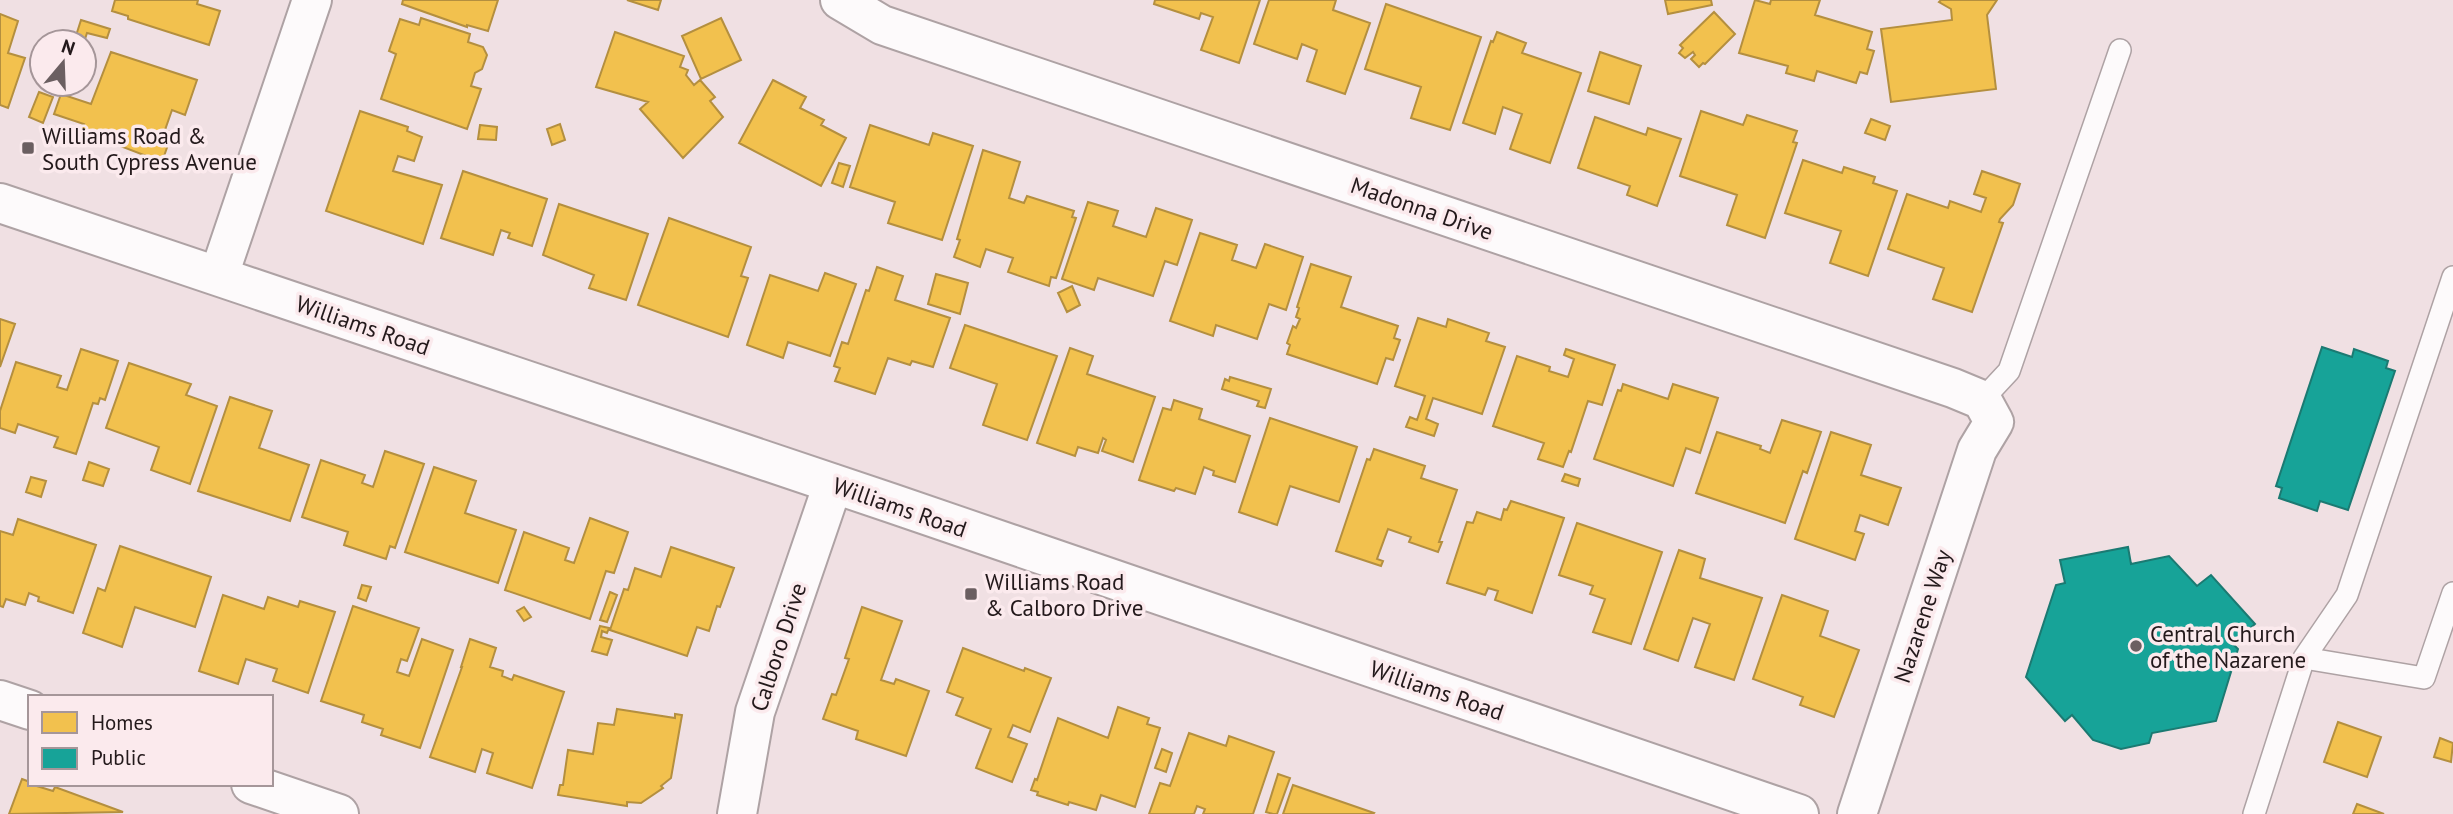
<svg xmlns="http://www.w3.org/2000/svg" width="2453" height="814" viewBox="0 0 2453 814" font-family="'PT Sans',sans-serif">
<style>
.homes{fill:#f2c14e;stroke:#b48f3f;stroke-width:2}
.public{fill:#17a398;stroke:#1b7a72;stroke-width:2}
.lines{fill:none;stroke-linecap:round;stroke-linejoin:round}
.service-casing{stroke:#aea2a4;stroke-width:24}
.minor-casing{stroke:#aea2a4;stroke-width:42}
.tertiary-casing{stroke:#aea2a4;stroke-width:42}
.service{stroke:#fdfafb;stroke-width:21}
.minor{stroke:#fdfafb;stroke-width:38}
.tertiary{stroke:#fdfafb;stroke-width:38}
.poi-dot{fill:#6b5f61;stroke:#fbeaed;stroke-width:2.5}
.labels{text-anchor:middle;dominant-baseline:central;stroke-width:7;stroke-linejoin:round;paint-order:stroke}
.poi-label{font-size:23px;fill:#23191b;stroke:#fbeaed;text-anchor:start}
.street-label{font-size:23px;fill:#23191b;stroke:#fbeaed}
</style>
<rect width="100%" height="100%" fill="#f0e0e3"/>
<path class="homes" d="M115,0h83l-1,4 23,7 -11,34 -81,-26v-3l-16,-5z
M403,0h95l-10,31 -21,-6v2l-65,-23z
M627,0h34l-3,10z
M1155,0h105l-21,63 -38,-13 12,-33 -12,-4 -2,6 -45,-15z
M1269,0h67l-3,10 37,13 -25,71 -38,-13 10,-31 -15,-6 -5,15 -43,-15z
M1665,0h46l1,5 -44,9z
M1755,0l15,4 1,-4h49l-5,15 57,17 -5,17 7,2 -7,23 -7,-2 -4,11 -39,-12 -3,10 -28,-8 2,-7 -49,-13z
M1941,0h56l-10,15 9,74 -105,13 -10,-73 71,-9 -1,-11 -12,-7z
M1386,4l95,33 -31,93 -39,-12 10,-31 -56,-18z
M1714,12l21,22 -30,30 -2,-1 -4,4 -8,-8 4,-4 -2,-3 -8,6 -6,-5 4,-5 -3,-3z
M0,14l18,7 -10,32 17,5 -17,50 -8,-3z
M421,18l49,16 -2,8 15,5 4,8 -5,14 -7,4 -4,13 10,3 -14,40 -86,-30 15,-45 -7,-3 11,-32 19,6z
M721,18l20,42 -40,19 -19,-43z
M81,20l29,9 -3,9 -20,-5 -3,9h-10z
M615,32l69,24 -4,11 8,3 -2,5 8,10 6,-5 15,17 -5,4 13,16 -40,41 -43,-49 8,-7 -52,-15z
M1497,32l29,11 -4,10 59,20 -31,90 -40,-14 12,-35 -19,-7 -8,27 -32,-11 28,-82 2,1z
M111,52l86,28 -12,35 -13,-5 -7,20 7,3 -10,29 -81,-31 3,-7 -30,-10 7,-20 30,10z
M1600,52l41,14 -12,38 -41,-13z
M773,80l33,17 -6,11 24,12 -3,5 25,13 -25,48 -82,-43z
M39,92l14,5 -10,26 -14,-6z
M360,111l48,16 -1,4 15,6 -8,24 -16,-5 -5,15 49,14 -19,59 -97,-33z
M1701,111l42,14 4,-10 50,16 -4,11 4,1 -32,95 -38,-13 10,-30 -57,-19z
M1595,117l51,18 2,-7 33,11 -24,67 -30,-11 3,-9 -52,-18z
M1871,119l19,7 -5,14 -20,-7z
M560,124l5,16 -13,5 -5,-16z
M480,125l17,2 -1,13 -18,-1z
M870,125l59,20 4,-12 40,13 -31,94 -54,-17 7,-21 -45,-15z
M983,150l37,12 -11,36 15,5 3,-7 47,15 -2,6 4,1 -20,60 -5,-1 -2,9 -41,-14 5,-14 -27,-9 -6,18 -26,-10 6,-17 -3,-1z
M1803,160l39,13 2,-6 31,10 -2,6 24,8 -29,85 -38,-13 11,-32 -56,-18z
M839,163l11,3 -7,21 -11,-4z
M463,171l84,28 -15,47 -24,-8 2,-5 -9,-3 -8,25 -52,-17z
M1982,171l38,13 -7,21 -13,14 -1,3 4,1 -31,89 -39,-13 11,-31 -56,-19 19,-55 41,14 2,-7 31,11 5,-14 -12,-4z
M1088,202l30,9 -5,15 33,11 10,-29 36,12 -15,45 -12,-4 -12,35 -55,-18 -4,12 -32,-11z
M559,204l89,30 -22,66 -37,-12 5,-13 -51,-20z
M669,218l82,29 -10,29 7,2 -20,59 -90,-32z
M1200,233l37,12 -5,15 24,8 9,-24 38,13 -17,53 -17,-6 -12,35 -41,-14 -3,11 -43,-15z
M1311,264l40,13 -10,30 57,19 -4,12 6,2 -7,20 -7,-2 -9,26 -90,-30 3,-9 -3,-2 6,-17 3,2 4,-9 -4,-2 3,-9 -2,-1z
M877,267l26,9 -8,24 55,18 -17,49 -21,-6 -2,4 -22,-7 -13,36 -40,-13 5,-13 -6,-2 8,-24 6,2 18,-54 3,1z
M825,273l31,11 -26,72 -42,-14 -5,16 -36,-13 23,-70 48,16z
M936,274l32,9 -8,31 -32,-10z
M1072,286l8,19 -13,7 -9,-19z
M1418,318l28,9 2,-8 41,14 -3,8 19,6 -23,67 -49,-16 -7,21 12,5 -4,12 -28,-9 4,-10 7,3 8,-24 -30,-10z
M0,319l15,5 -15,43z
M965,325l92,31 -30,84 -44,-15 14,-41 -47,-16z
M1070,348l23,8 -6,18 68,23 -22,65 -31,-11 4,-11 -3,-2 -5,15 -20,-6 -3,9 -38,-13z
M81,349l37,12 -13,39 -5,-2 -2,6 -5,-1 -17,51 -22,-7 4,-10 -40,-13 -3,9 -15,-5v-17l16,-49 45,14 -4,11 10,3z
M1566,349l49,16 -13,40 -14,-4 -17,51 -2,-1 -6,16 -25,-8 6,-16 -51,-17 24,-70 33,11 -1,4 19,6 6,-18 -10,-4z
M129,363l62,21 -5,11 31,11 -27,78 -39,-14 8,-23 -53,-19z
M1230,377l41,12 -6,19 -8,-2 2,-5 -37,-12 3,-10 4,2z
M1623,384l45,15 5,-15 45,14 -18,55 -14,-5 -13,38 -79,-27 24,-69 3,1z
M230,397l42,14 -13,37 50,17 -19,56 -92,-30z
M1174,400l28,9 -3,10 51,17 -15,46 -22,-7 1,-4 -10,-4 -9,27 -19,-6 -2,3 -35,-11 24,-72 8,2z
M1270,418l87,29 -18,55 -49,-16 -13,39 -38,-13z
M1782,420l39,12 -14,41 -4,-2 -18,52 -89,-30 21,-61 44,14 -1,3 10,4z
M1831,432l40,13 -10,30 40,13 -13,37 -28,-10 -5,16 9,3 -9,26 -60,-21z
M1374,449l51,17 -4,12 36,12 -18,52h3l-4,10 -29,-10 2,-5 -23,-8 -11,30 6,2 -2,5 -45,-15 31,-92 3,1z
M385,451l39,13 -29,84 -5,-2 -4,13 -42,-14 4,-13 -46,-15 19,-57 44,15 -3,8 11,4z
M89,462l20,7 -6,17 -20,-6z
M434,467l42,14 -11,32 51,17 -18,53 -93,-31z
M1565,474l15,5 -2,7 -16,-5z
M31,477l15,4 -5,16 -15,-5z
M1511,501l53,17 -32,95 -37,-13 3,-9 -10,-3 -3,7 -38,-12 20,-61 6,1 4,-11 24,8 3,-11 3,1z
M590,518l38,14 -14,41 -8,-2 -16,48 -85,-29 19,-58 45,16 -4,12 9,3z
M18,519l78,26 -23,68 -35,-12 1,-4 -10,-4 -4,12 -19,-6 -3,8 -3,-1v-75l13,4z
M1577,523l85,29 -31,92 -38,-12 12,-33 -15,-5 3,-8 -34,-11z
M120,546l91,31 -16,50 -60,-20 -13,40 -39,-14 15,-45 7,3z
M671,547l63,21 -14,39 -3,-1 -8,25 -12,-4 -10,29 -77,-26 14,-41 4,1 7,-22 26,9z
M1679,550l26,9 -5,19 62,20 -28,82 -39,-13 15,-43 -17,-6 -15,43 -34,-12z
M362,585l9,2 -5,14 -8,-3z
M610,592l7,3 -10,27 -7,-2z
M223,595l41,14 4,-12 30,10 2,-6 35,11 -27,81 -35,-12 4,-12 -31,-10 -8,25 -39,-13z
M1782,595l46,16 -8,25 39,14 -25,67 -34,-12 3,-8 -50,-18z
M353,606l66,22 -12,33 -6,-2 -4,13 12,4 13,-37 31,11 -33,98 -39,-13 2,-6 -21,-7 2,-7 -43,-14z
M524,607l7,10 -7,4 -7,-10z
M862,607l40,14 -21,59 13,4 2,-5 33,12 -23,65 -50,-17 2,-8 -35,-12 9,-25 4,1 13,-36 -4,-1z
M600,626l9,2 -2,5 -5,-2 -1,6 11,3 -5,15 -15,-4z
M470,639l26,9 -6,19 13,4 -1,5 10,4 2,-5 50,17 -32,96 -45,-15 6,-20 -11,-4 -7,23 -45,-15 32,-90h-1z
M963,648l61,23 1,-3 26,10 -21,54 -17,-7 -5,12 19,7 -15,38 -36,-14 15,-39 -35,-14 7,-17 -16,-6z
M1118,707l31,11 -2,6 13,4 -25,79 -34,-12 -5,15 -27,-8 -1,3 -31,-10 1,-3 -7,-2 4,-11 2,1 21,-62 50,20z
M617,709l58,9v-4l7,1 -11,63 -10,8 2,2 -22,15 -14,-1v4l-69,-11 2,-10h3l5,-35 25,4 5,-31 16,2z
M2338,722l43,15 -14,40 -43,-15z
M1189,733l37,13 3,-10 45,16 -21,62h-50l2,-5 -8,-3 -3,8h-45l11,-31 10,3z
M2440,738l13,5 -2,19 -17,-5z
M1162,749l10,4 -6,19 -11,-4z
M1278,774l12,4 -13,36h-4l-7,-2z
M22,779l8,3v2l23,7 2,-4 68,25 -114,2z
M1293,785l81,28 -1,1h-90z
M2357,804l27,10h-31z"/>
<path class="public" d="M2322,347l30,10 2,-8 34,12 -2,7 9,3 -47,139 -28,-9 -3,10 -38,-13 3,-10 -6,-2z
M2128,547l3,17 38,-8 28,30 14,-11 44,49 -22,20 5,5 -22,72 -64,12 -3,10 -28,6 -28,-9 -21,-25 -7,6 -39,-44 30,-92 9,-2 -5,-23z"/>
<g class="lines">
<g class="service-casing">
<path id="service" d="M1982,400l27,-29 111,-321
M2304,658l120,20 29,-85
M2254,814l50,-156 43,-63 106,-318"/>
</g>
<g class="minor-casing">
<path id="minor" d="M840,0l42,25 1071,363 29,12 12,22 -17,28 -120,364
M219,275l93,-275
M0,700l30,10
M251,784l88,30
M737,814l18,-102 78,-228"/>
</g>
<g class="tertiary-casing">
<path id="tertiary" d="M0,203l891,300 908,311"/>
</g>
<use href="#service" class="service"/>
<use href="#minor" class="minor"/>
<use href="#tertiary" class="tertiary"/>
</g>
<g class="poi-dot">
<rect x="21" y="141" width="14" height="14" rx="3.5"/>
<rect x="964" y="587" width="14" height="14" rx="3.5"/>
<circle cx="2136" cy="646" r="7"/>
</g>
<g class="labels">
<g class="poi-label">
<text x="42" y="135">Williams Road &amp;<tspan x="42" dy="26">South Cypress Avenue</tspan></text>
<text x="985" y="581">Williams Road<tspan x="985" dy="26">&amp; Calboro Drive</tspan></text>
<text x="2150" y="633">Central Church<tspan x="2150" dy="26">of the Nazarene</tspan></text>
</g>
<g class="street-label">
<text transform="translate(1422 208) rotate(19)">Madonna Drive</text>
<text transform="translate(363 325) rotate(19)">Williams Road</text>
<text transform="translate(900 507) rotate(19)">Williams Road</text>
<text transform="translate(1922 616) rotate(-72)">Nazarene Way</text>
<text transform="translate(778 647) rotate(-72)">Calboro Drive</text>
<text transform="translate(1437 690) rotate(19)">Williams Road</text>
</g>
</g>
<rect x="28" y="695" width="245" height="91" fill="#fbeaed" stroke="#a59699" stroke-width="2"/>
<rect x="42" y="712" width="35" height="21" fill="#f2c14e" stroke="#a59699" stroke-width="2"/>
<text x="91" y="730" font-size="21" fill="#23191b">Homes</text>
<rect x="42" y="748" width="35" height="21" fill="#17a398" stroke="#a59699" stroke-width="2"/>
<text x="91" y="765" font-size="21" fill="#23191b">Public</text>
<g transform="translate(63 63) rotate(19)"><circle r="33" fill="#fbeaed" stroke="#a59699" stroke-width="2"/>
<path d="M0-5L12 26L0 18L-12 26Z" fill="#6b5f61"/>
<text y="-10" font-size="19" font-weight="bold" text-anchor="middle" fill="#23191b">N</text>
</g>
</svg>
